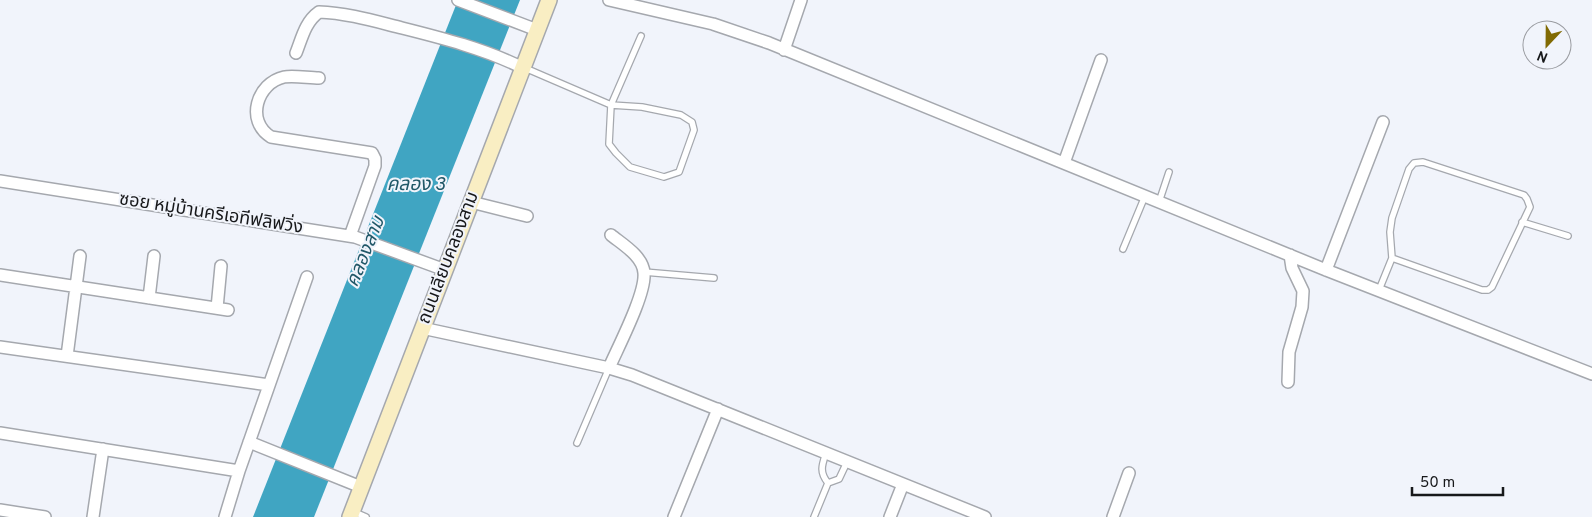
<svg xmlns="http://www.w3.org/2000/svg" width="1592" height="517" viewBox="0 0 1592 517" font-family="Overpass,'Noto Sans Thai',sans-serif">
<style>
.water{fill:#40a5c2}
.lines{fill:none;stroke-linecap:round;stroke-linejoin:round}
.service-casing{stroke:#a5a8ae;stroke-width:8}
.minor-casing{stroke:#a5a8ae;stroke-width:14}
.secondary-casing{stroke:#a5a8ae;stroke-width:18}
.service{stroke:#fff;stroke-width:5.5}
.minor{stroke:#fff;stroke-width:11}
.secondary{stroke:#f9eec3;stroke-width:15}
.labels{text-anchor:middle;dominant-baseline:central;stroke-width:4;stroke-linejoin:round;paint-order:stroke}
.street-label{font-size:18px;fill:#17181a;stroke:#f1f4fb}
.water-label{font-size:19px;font-style:italic;fill:#215868;stroke:#f1f4fb}
</style>
<rect width="100%" height="100%" fill="#f1f4fb"/>
<path class="water" d="M458,0h62l-206,517h-61z"/>
<g class="lines">
<g class="service-casing">
<path id="service" d="M525,68l86,37 31,2 39,8 11,7 2,8 -15,42 -15,5 -34,-10 -14,-14 -7,-9 2,-39 30,-69
M1423,162l101,33 3,4 3,8 -38,80 -4,3h-6l-90,-32 -2,-26 2,-14 17,-49 5,-6z
M1159,202l10,-30
M1522,222l46,14
M1123,249l22,-53
M644,272l70,6
M1379,290l13,-32
M577,443l32,-75
M826,453c-4,12 -7,19 2,30l11,-4 8,-17
M352,511l14,6
M814,517l14,-34"/>
</g>
<g class="minor-casing">
<path id="minor" d="M458,0l79,30
M609,0l104,24 56,19 557,227 266,104
M784,50l17,-50
M296,53c6,-15 9,-31 23,-41 28,1 55,9 83,16 40,10 83,21 121,40
M319,78c-10,0 -26,-3 -35,-1 -27,6 -39,44 -13,60l101,16 3,6v7l-25,70
M1064,163l37,-103
M0,181l355,56 90,33
M471,202l56,14
M1326,270l57,-148
M0,275l228,35
M149,298l5,-42
M217,308l4,-42
M422,328l187,40 23,7 353,142
M0,347l269,38
M67,356l13,-100
M609,368c9,-21 37,-74 35,-95 -1,-17 -22,-29 -33,-38
M1288,382l1,-30 13,-45 1,-16 -11,-23 -2,-13
M0,433l239,38
M249,442l112,45
M0,510l45,7
M93,517l10,-68
M225,517l14,-46 68,-194
M674,517l44,-108
M890,517l13,-33
M1113,517l16,-44"/>
</g>
<g class="secondary-casing">
<path id="secondary" d="M350,517l199,-517"/>
</g>
<use href="#service" class="service"/>
<use href="#minor" class="minor"/>
<use href="#secondary" class="secondary"/>
</g>
<g class="labels">
<g class="street-label">
<text transform="translate(211 214) rotate(9)">ซอย หมู่บ้านครีเอทีฟลิฟวิ่ง</text>
<text transform="translate(449 258) rotate(-69)">ถนนเลียบคลองสาม</text>
</g>
<g class="water-label">
<text x="416" y="185">คลอง 3</text>
<text transform="translate(366 252) rotate(-68)">คลองสาม</text>
</g>
</g>
<g transform="translate(1547 45) rotate(202)"><circle r="24" fill="#f1f4fb" stroke="#9a9ca1"/>
<path d="M0-4L9 19L0 12L-9 19Z" fill="#816a03"/>
<text y="-8" font-size="14" font-weight="bold" text-anchor="middle" fill="#17181a">N</text>
</g>
<path d="M1412 487v8h91v-8" fill="none" stroke="#17181a" stroke-width="2.5"/>
<text x="1420" y="487" font-size="15" fill="#17181a" stroke="#f1f4fb" stroke-width="4" paint-order="stroke">50 m</text>
</svg>
